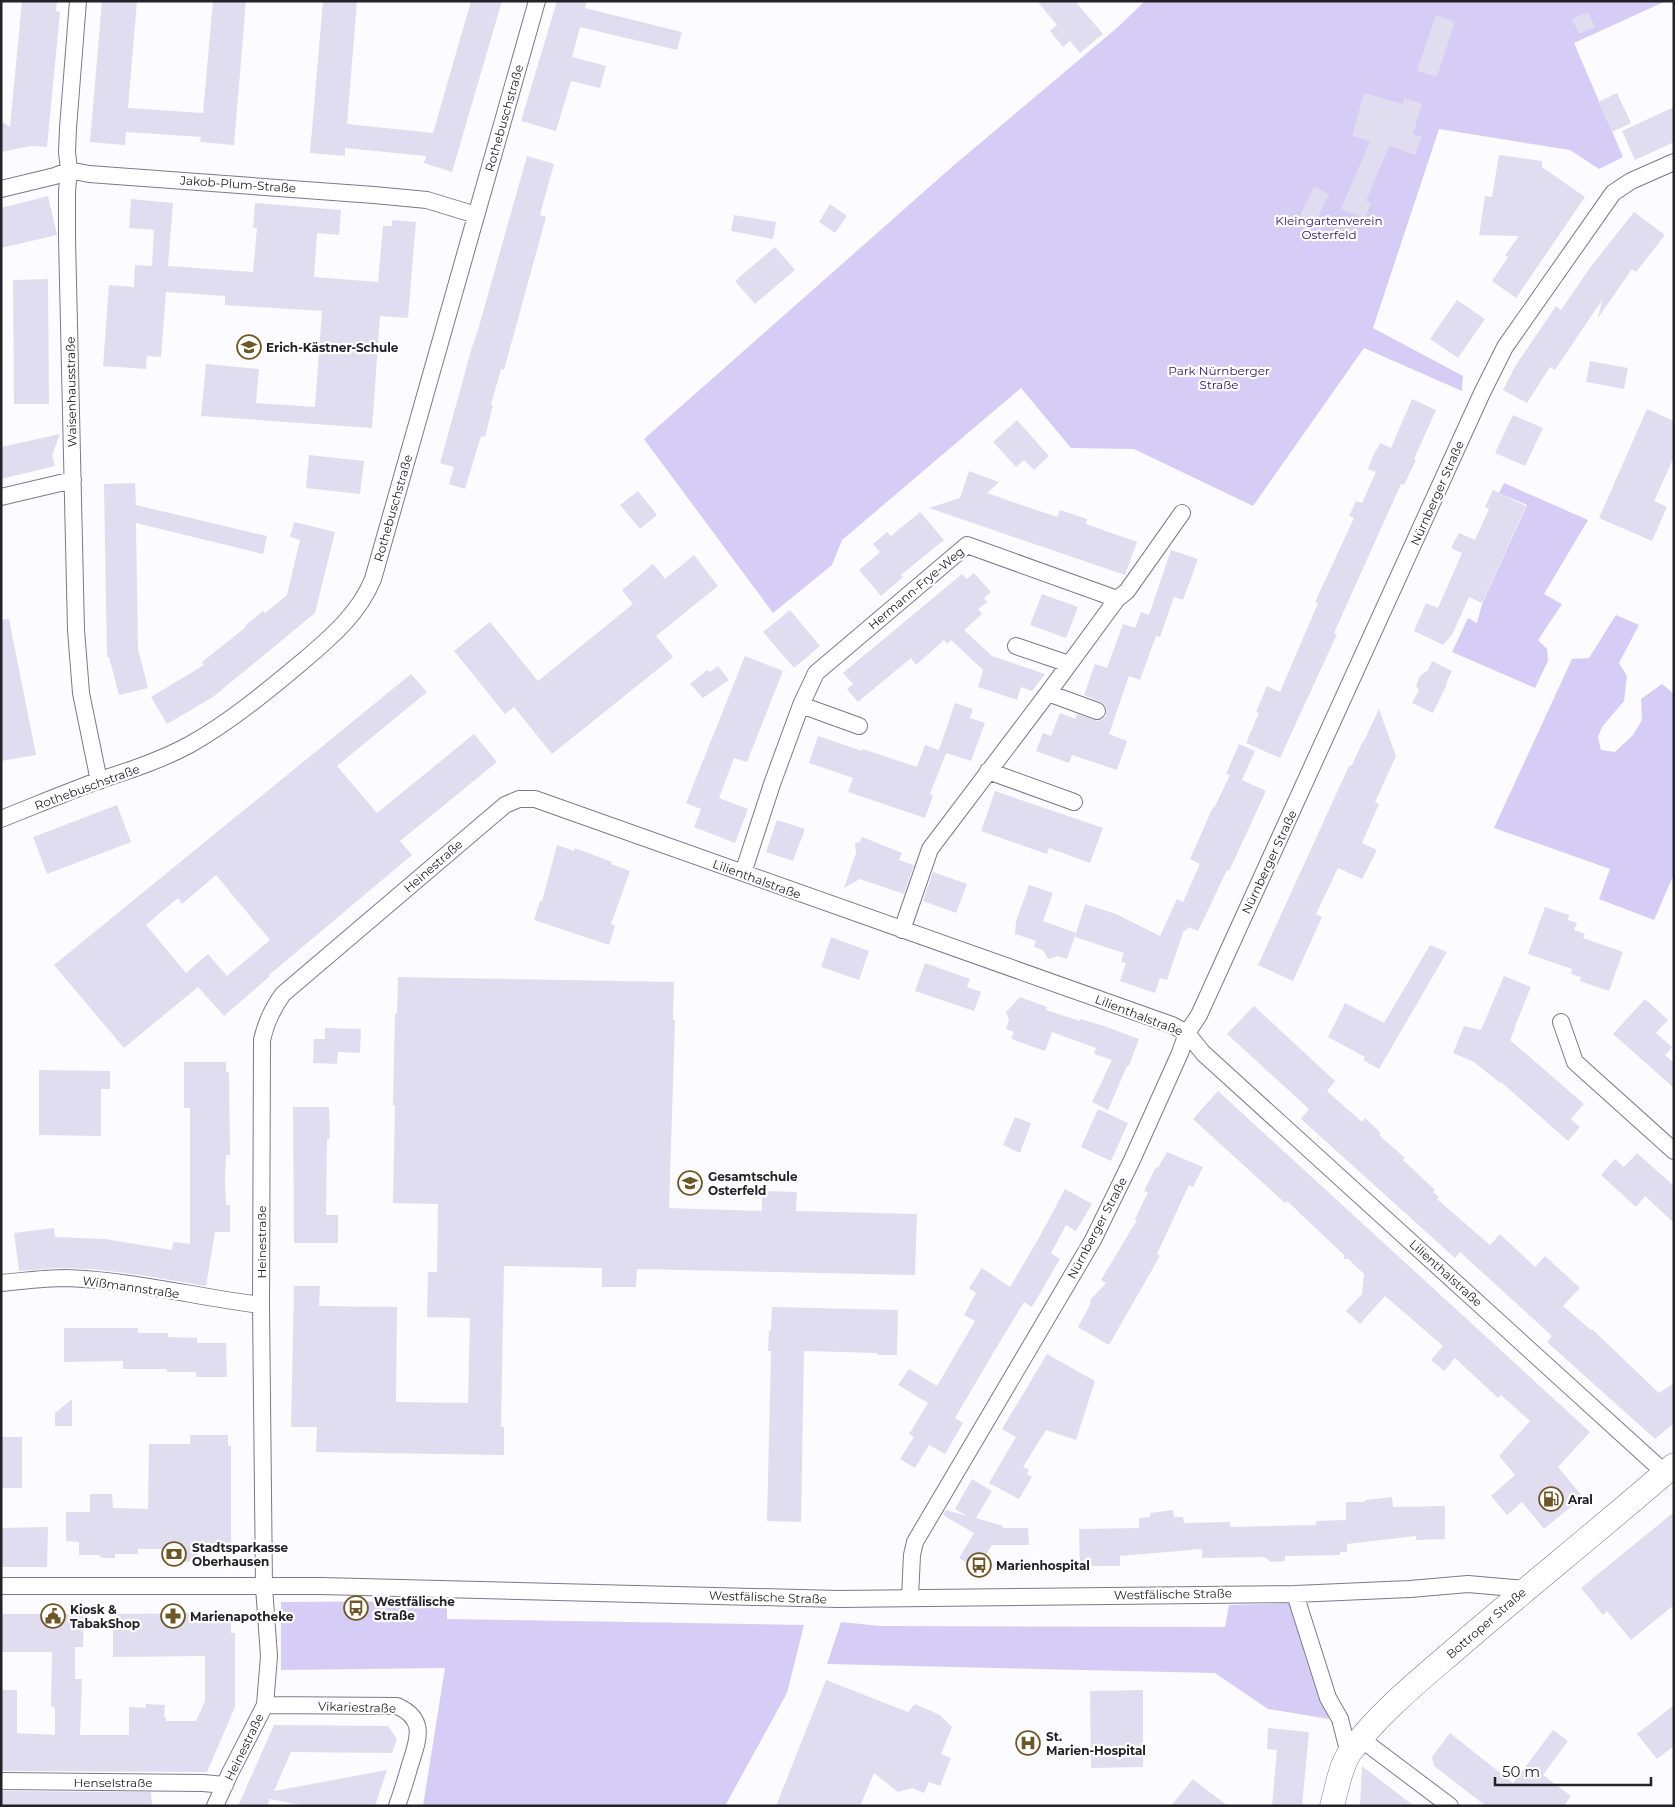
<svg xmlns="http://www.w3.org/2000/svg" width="1675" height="1807" viewBox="0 0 1675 1807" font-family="Montserrat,sans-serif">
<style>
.green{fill:#d5cdf6}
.building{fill:#e0ddf1;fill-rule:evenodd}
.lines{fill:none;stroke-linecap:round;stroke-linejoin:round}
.minor-casing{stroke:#7c798b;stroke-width:18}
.secondary-casing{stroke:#7c798b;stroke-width:25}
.minor{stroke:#fff;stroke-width:16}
.secondary{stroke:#fff;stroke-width:24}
.labels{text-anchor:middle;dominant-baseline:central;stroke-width:4.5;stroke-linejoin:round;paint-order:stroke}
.street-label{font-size:12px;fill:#242229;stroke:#fff}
.park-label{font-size:12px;fill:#301361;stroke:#fff}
.poi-label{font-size:12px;font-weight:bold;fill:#242229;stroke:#fff;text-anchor:start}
</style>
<rect width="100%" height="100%" fill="#fcfbff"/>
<path class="green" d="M1145,1h521l-92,42 49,114 -24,12 -29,-19 -131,-21 -66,199 90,48 -1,15 -98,-43 -111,158 -119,-57 -63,-1 -50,-60 -179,152 -10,25 -59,48 -129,-174 309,-273 165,-139z
M1504,483l84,37 -44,74 18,10 -24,36 9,9 1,12 -13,27 -83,-36 16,-34 9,5 5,-19 45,-99 -28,-12z
M1616,615l23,10 -20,38 8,13 -3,25 -22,26 -4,10 3,13 14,2 18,-17 9,-15 -1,-21 21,-15 12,10v180l-20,46 -55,-21 11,-30 -116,-41 78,-169 17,-1z
M447,1601v18l357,6 -17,68 -62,113h-302l22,-138 -164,2v-68z
M1294,1603l35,116 -61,-10 -53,-36 -388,-9 14,-42 40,4 344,1 4,-22z"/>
<path class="building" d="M22,1h35l-1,10 4,1 -13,135 -16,-1 -30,6v-31l9,6z
M102,1h35l-9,107 75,5 10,-112h33l-12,144 -34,-3 1,-5 -75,-5 -1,13 -35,-3z
M323,1h34l-10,123 86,9 38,-132h31l-50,171 -28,-9 2,-7 -81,-8v8l-35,-3z
M557,1h30l-2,7 97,24 -5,18 -97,-23 -8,30 34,9 -6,22 -29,-7 -15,50 -35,-10z
M1037,1h38l28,33 -23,19 -10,-12 -7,6 -13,-16 7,-6z
M1588,12l7,15 -16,7 -7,-15z
M1436,15l19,7 -18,55 -20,-6z
M1364,93l39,11 1,-6 18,6 -9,30 9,3 -7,18 -26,-9 -23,55 5,2 -6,15 -24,-9 29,-68 -18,-5z
M1617,93l14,30 -19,9 -14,-30z
M1674,107v35l-39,18 -13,-29z
M1499,155l43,6v6l43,30 -69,101 -24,-17 16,-24 -3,-2 14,-19 -40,-1 6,-39 7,1z
M527,156l27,8 -14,51 6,2 -42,153 -3,-1 -10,36h2l-8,32 -4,-1 -16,53 -16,-5 5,-17 -14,-4 32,-116 6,-17z
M1314,187l15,7 -14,29 -15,-7z
M48,196l9,39 -56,13v-40z
M131,199l42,4 -5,63 85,6 4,-44h-4l2,-25 86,7 -2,25 -22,-2 -3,44 64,5 5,-56h9v-6l24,2 -8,96 -28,-2 -8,112 -171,-12 5,-52 53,5 -3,34 59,4 7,-96 -97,-6v-9l-59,-4 -5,65 -14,-1 -1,13 -43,-3 6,-81 25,2 1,-22 17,1 2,-36 -25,-2z
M830,204l17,12 -12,17 -16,-11z
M1634,212l31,23 -29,37 -4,-3 -34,49 4,-18 -47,70 -5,-3 -23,36 -24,-13 13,-25 40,-59 5,4 31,-45z
M734,215l42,7 -3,17 -42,-8z
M775,247l20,23 -40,34 -20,-23z
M48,279l1,125h-35l-1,-124z
M1457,300l28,19 -27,39 -28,-19z
M1590,361l38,7 -4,21 -38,-7z
M1412,399l24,11 -22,49 2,1 -12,25 -3,-1 -67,149 3,1 -57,124 -34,-15 13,-30 -3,-1 11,-26 13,6 38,-89 -3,-1 39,-84 -5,-2 7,-15 6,2 14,-31 -8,-3 4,-11 8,-15 11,5z
M1647,409l27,12v36l-20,44 13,6 -15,34 -53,-23z
M1513,415l30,13 -18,38 -30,-13z
M1017,420l32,36 -15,14 -10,-10 -8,7 -23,-25z
M60,434l-8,21 3,11 -54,13v-32z
M309,455l55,6 -4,33 -54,-6z
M969,471l30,11 -12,11 70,24 3,-7 27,9 -1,5 51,18 -12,33 -196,-67 31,-10z
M135,483l1,22 131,31 -4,18 -127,-31 2,126 10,39 -29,7 -10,-38h-2l-3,-173z
M1493,490l33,16 -44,97 -13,-6 -17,38 -9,10 -29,-14 12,-28 12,5 24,-55 -11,-5 8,-15 16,7 14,-31 -4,-2z
M638,491l19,24 -17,14 -20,-24z
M920,512l24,28 -43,35 2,2 -22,19 -22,-26 21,-18 -7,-8 14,-12 4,4z
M294,522l41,10 -20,81 -102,84 -46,27 -16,-27 53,-32 -2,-3 44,-35 -1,-1 18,-15 2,2 22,-18 13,-55 -10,-3z
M1171,550l27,9 -15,41 -9,-3 -14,40 -4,-1 -16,44 -11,-4 -20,58 18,7 -10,29 -45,-15 -3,8 -33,-12 7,-18 8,3 9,-23 15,6 2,-5 21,7 5,-2 3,-4 1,-6 -3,-5 -20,-9 11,-31 12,4 16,-44 12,4 6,-16 8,3z
M694,555l24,31 -62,50 17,21 -121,97 -38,-47 -9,7 -51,-63 36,-29 48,59 95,-77 -11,-14 31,-26 12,15z
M974,573l17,19 -7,6 3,4 -9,7 4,5 -18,16 28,26 53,18 -13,17 -11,-4 -4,13 -39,-13 5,-17 -32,-30 -4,4 -3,-4 -28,25 -5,-7 -53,44 -11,-13 6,-5 -10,-11 119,-99 5,5z
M1042,594l36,13 -12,31 -36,-13z
M790,610l30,36 -26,22 -31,-36z
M9,619l27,136 -35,6v-141z
M745,656l38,15 -36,91 -13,-4 -15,40 29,11 -13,34 -41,-16 7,-18 -15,-6z
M1432,661l20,10 -6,13h1l-14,29 -21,-10 7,-13 -3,-4 4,-10 8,-6z
M718,666l11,14 -26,18 -13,-14 17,-14 3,2z
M411,674l16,18 -90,74 40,47 97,-79 23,28 -97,79 12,14 -143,120 1,1 -46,40 -26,-29 -74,61 -70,-83zM216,875l54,65 -43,36 -19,-22 -22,19 -40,-48 32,-27 4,6z
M955,703l18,6 -3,9 15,5 -14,38 -25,-8 -16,41 3,2 -8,22 -77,-26 5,-14 -44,-15 9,-27 44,15 1,-2 54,18 8,-22 14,5z
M1379,709l17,47 -21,46 4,2 -17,39 15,7 -15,29 -24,-11 -22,46 6,3 -29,64 -35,-16 91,-199 3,-1 10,-22h1z
M1239,744l16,7 -13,29 24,11 -37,80 -2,-1 -29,61 -10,-4 -2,4 -2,-1 -17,50 -7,-2 -5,15 -35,-12 6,-18 -5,-1 3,-9 -49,-16 10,-33 31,10 44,22 17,-37 6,3 17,-38 -10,-5 23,-52 1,1 16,-33 -4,-1z
M995,791l108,37 -13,35 -41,-15 -2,6 -66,-23z
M117,805l14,37 -84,32 -14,-37z
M777,820l28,9 -12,32 -27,-9z
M862,837l40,16 -3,7 15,5 -10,29 -44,-15 -16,9 12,-35 -1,-10 5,-1z
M557,845l17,6 1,-3 37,14 -1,2 19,7 -19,53 4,2 -6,19 -75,-25 6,-19h2z
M933,872l34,12 -11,29 -33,-12z
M1029,885l24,8 -10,28 33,12 -9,26 -9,-3 -10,3 -5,-9 -9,-3 2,-6 -21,-7 1,-13z
M1545,907l24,8 -1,5 9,3 -3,7 11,4 -2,4 40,14 -14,39 -29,-10 1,-4 -10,-3 1,-5 -44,-15z
M831,937l38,14 -10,29 -38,-13z
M1430,945l17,7 -68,117 -16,-9 2,-3 -37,-20 17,-34 39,20z
M925,963l45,16 -3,8 14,5 -7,19 -59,-20z
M1504,976l27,11 -16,39h1l-6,14 74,64 -13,15 9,8 -12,14 -67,-59 -1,1 -26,-21 -21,-9 11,-27 17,4z
M398,977l276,5 -1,38h2l-6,188 93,3v-20l35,1 -1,19 121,3 -2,61 -278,-6 -1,18h-34v-19l-98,-2 -3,161h3v28l-188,-3 1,-25h-26l3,-141h26l-1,20 78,1 -1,95 72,1 2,-85 -43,-1 1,-45h9l1,-68 -45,-1 2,-98h-2l2,-91h2z
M1020,997l27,10 -1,3 34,11v-2l24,7 35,13 -10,27h-2l-19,44 -16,-8 20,-42 -18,-6 2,-6 -44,-16 -7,19 -31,-11 -3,-2 3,-6 -8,-3 3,-9 -3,-8z
M1645,999l23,21 -12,13 16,14 -7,8 9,8v25l-61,-54z
M1254,1006l81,75 -8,10 35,31 3,-4 16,15 -2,2 26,23 -2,2 32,30 -2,2 6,5 -2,2 53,46 10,-11 35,33 10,-11 35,32 -17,18 28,24 1,-1 67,64 15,-10v40l-19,16 -108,-97 5,-6 -92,-84 -5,6 -154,-139 8,-10 -82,-75z
M325,1028l36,1 -1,24 -22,-1 -1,12 -24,-1 1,-24h11z
M184,1062h42v10h3l1,83h-4l-1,25 1,25h4v27h-15l-9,54 -65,-11 -49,-6 -34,-1 -39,3 -5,-38 40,-5 1,9 50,2 67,11 1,-8 17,2v-136h-6z
M39,1070l71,1v18h-9v47l-62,-1z
M1218,1091l372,341 -32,35 25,30 -39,32 -22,-27 -15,13 -16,-19 24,-21 -16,-19 31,-35 -29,-26 -3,3 -43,-40 -11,13 -13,-11 12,-14 -58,-50 -25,28 -14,-13 16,-17 2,-20 -16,-15h-4v-4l-57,-54 -2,2 -92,-84z
M293,1107h36l1,32h-3l-1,76h12v28h-44z
M1098,1109l30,14 -17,38 -30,-14z
M1015,1117l16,6 -11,30 -17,-8z
M1167,1152l36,15 -10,20 -4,-2 -32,69 3,2 -51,89 -31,-18 12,-22 1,-6 15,-16 -5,-3 36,-60 -2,-1 13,-27 -4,-1 12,-24 2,1z
M1637,1153l37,33v37l-29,-27 -9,11 -35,-32 14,-16 9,8z
M1065,1189l27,15 -16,27 -10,-6 -15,28 9,6 -28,48 -8,-5 -29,48 -40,68 8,5 -18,31 -16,-9 -14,23 -15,-9 14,-22 -5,-3 19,-31 -30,-18 11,-16 28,17 38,-65 -11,-6 12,-22 -7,-5 13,-20 28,19 30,-51z
M772,1307l126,3 -1,45h-19v-2l-74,-2 -3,171 -34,-1 4,-170h-3l1,-21h2z
M64,1328h74v5h30v4l29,1v5h29l1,34h-31v-5h-29v-3h-44v-8l-59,1z
M1047,1354l48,27 -19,59 -30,-10 -23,37 6,3 -2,4 5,3 -13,22 -30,-16 27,-46 -14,-8z
M72,1399v27h-17v-13z
M190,1435h38v11h3v103l-33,1v12h-25v-13h-35v5h-23v4h-13l-3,-3h-20v-13l-13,-1v-29h24v-18h22l1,14 35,1 1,-65h41z
M1,1437h21v51h-21z
M972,1479l20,12 -16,27 27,8 -1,2h26l1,17h-37l-15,24 -18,-11 15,-25 -31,-18 3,-5 21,6 -12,-7z
M1392,1497l1,10 52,-1v33l-29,1v-4l-69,8v8h-7v3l-55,1v5l-14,1 -7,-5 -62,1v-9l-82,7v10h-40l-1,-37 60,-1v-10l11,-1v-4l23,-3 1,7h9l1,6 46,-1v5l86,-2v-4l30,-1v-18h19v-2z
M1674,1512v93l-43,35 -24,-29 -4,4 -22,-27z
M48,1527l-1,40h-46v-39z
M216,1613v5h15v15h4v74l-28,65 -206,-1v-81h16v43l38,2v-27l-4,-2 1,-54h-51v-38h83l-1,33h-8v32h7l-2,56h49v-28l17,1v-4l19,1 -1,12h2v4h30l9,-20v-45l-92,1v-43z
M826,1680l82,32 7,-8 25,11 12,12 -11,27 10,4 -11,28 -11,-4 -5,11 -12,-5 -14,4 -24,-19 -14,33h-84z
M1143,1690v77l-52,1 -1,-77z
M1674,1705v41l-17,13 -20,-25z
M274,1725l114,1 9,13 -5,14 -101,-1 -17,39 113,-21 -12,36h-70l-35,-7 -3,7h-29z
M1268,1728l41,4 -7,74h-30l5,-56 -10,-1z
M1553,1730l15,11 -25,34 28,21 -7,10h-78l-52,-40 -2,-9 18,-24 63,50z
M1362,1766l52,40h-54z
M1193,1779l15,12 20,15h-57z
M1,1791l150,1 1,14h-151z"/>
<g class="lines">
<g class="minor-casing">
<path id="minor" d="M78,1l-10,127 -1,24 2,18 -2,21v47l9,392 5,63 18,88
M1,189l54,-13 14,-6 20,4 285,21 53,5 49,15
M1,497l72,-17
M1016,646l53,18
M1048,693l49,18
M801,705l58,21
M988,771l86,31
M1,819c33,-13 66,-27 99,-39 31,-10 61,-20 89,-35 41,-23 77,-53 113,-83 28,-24 57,-48 71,-83l164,-578
M743,873l29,-89 29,-79 15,-32 151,-128 150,54
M902,930l28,-81 118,-156 69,-94 10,-8 55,-78
M1561,1022l14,40 99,89
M1,1283c22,-2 44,-5 65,-5 66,2 130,19 195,27
M1,1586h320l517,13 457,-5 115,-5 58,-5 57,5
M1295,1594l33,104 12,21 9,35
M910,1597l2,-42 3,-13 178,-302 39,-80 48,-107 7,-20 12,-18 283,-622 23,-46 108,-154 18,-12 43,-19
M265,1705l132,1c30,13 21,34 13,59 -4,14 -8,27 -13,41
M1361,1739l89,67
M1,1781l202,2 22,2
M215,1806l15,-33 35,-68 4,-49 -5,-69 -3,-282 1,-265c4,-18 10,-31 21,-46l222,-189 14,-6h16l637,226 15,8 16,20 462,420"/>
</g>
<g class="secondary-casing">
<path id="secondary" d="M1332,1806c5,-18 8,-39 18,-54 32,-43 75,-76 115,-111 69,-59 140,-116 209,-176"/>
</g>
<use href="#minor" class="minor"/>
<use href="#secondary" class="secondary"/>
</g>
<defs>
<g id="school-ring" transform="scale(1.25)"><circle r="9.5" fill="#fff" stroke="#6e5727" stroke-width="1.5"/><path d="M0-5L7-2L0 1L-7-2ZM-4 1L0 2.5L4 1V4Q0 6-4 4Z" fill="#6e5727"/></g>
<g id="fuel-ring" transform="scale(1.25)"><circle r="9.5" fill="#fff" stroke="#6e5727" stroke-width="1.5"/><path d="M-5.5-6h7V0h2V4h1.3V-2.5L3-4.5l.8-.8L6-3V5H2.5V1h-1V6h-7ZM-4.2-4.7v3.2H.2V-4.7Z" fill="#6e5727"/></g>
<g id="bank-ring" transform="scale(1.25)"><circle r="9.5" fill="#fff" stroke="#6e5727" stroke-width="1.5"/><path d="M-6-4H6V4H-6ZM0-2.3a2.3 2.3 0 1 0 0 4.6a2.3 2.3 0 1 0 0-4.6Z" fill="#6e5727"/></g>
<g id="bus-ring" transform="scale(1.25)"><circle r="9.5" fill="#fff" stroke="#6e5727" stroke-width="1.5"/><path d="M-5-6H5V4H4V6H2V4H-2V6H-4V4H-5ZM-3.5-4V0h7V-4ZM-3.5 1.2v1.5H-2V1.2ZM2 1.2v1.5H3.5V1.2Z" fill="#6e5727"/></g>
<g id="civic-ring" transform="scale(1.25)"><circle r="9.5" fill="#fff" stroke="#6e5727" stroke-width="1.5"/><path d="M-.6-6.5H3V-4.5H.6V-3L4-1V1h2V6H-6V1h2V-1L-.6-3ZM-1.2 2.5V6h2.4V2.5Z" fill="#6e5727"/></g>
<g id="pharmacy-ring" transform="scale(1.25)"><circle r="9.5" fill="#fff" stroke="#6e5727" stroke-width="1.5"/><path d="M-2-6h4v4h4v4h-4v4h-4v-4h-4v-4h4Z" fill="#6e5727"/></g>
<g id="hospital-ring" transform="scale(1.25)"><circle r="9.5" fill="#fff" stroke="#6e5727" stroke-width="1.5"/><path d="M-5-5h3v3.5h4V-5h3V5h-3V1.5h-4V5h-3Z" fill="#6e5727"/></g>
</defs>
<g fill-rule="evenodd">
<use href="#school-ring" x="249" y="347"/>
<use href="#school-ring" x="690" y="1183"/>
<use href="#fuel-ring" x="1551" y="1499"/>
<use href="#bank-ring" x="174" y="1554"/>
<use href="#bus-ring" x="979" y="1565"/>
<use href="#bus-ring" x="356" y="1608"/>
<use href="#civic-ring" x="53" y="1616"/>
<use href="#pharmacy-ring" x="173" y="1616"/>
<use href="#hospital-ring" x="1028" y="1743"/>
</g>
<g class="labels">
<g class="street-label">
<text transform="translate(504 118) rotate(-74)">Rothebuschstraße</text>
<text transform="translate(238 184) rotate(4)">Jakob-Plum-Straße</text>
<text transform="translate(71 392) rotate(-91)">Waisenhausstraße</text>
<text transform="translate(1437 493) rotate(-66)">Nürnberger Straße</text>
<text transform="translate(393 508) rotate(-74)">Rothebuschstraße</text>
<text transform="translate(916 588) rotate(-40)">Hermann-Frye-Weg</text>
<text transform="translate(87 787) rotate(-20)">Rothebuschstraße</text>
<text transform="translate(1269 862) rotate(-65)">Nürnberger Straße</text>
<text transform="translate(433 866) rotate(-41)">Heinestraße</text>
<text transform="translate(757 879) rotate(20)">Lilienthalstraße</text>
<text transform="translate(1139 1015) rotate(21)">Lilienthalstraße</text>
<text transform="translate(1097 1228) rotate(-62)">Nürnberger Straße</text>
<text transform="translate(261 1242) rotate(-90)">Heinestraße</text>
<text transform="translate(1446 1273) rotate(42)">Lilienthalstraße</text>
<text transform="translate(131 1287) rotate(8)">Wißmannstraße</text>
<text transform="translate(1173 1594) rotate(-1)">Westfälische Straße</text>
<text transform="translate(768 1597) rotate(2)">Westfälische Straße</text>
<text transform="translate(1486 1623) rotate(-41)">Bottroper Straße</text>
<text transform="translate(357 1707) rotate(2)">Vikariestraße</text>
<text transform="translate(244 1747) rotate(-64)">Heinestraße</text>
<text x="113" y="1782">Henselstraße</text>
</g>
<g class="park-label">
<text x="1329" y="220">Kleingartenverein<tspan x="1329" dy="14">Osterfeld</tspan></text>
<text x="1219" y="370">Park Nürnberger<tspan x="1219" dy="14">Straße</tspan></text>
</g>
<g class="poi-label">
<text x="266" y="347">Erich-Kästner-Schule</text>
<text x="708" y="1176">Gesamtschule<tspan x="708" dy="14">Osterfeld</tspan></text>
<text x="1568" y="1499">Aral</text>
<text x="192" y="1547">Stadtsparkasse<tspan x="192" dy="14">Oberhausen</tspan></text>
<text x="996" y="1565">Marienhospital</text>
<text x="374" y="1601">Westfälische<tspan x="374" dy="14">Straße</tspan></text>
<text x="70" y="1609">Kiosk &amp;<tspan x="70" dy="14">TabakShop</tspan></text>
<text x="190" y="1616">Marienapotheke</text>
<text x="1046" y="1736">St.<tspan x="1046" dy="14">Marien-Hospital</tspan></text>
</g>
</g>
<rect width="1675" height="1807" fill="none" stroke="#242229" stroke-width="5"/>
<path d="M1495 1777v8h156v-8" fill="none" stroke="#242229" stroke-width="2.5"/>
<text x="1502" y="1777" font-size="15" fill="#242229" stroke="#ffffff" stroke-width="4" paint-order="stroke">50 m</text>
</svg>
